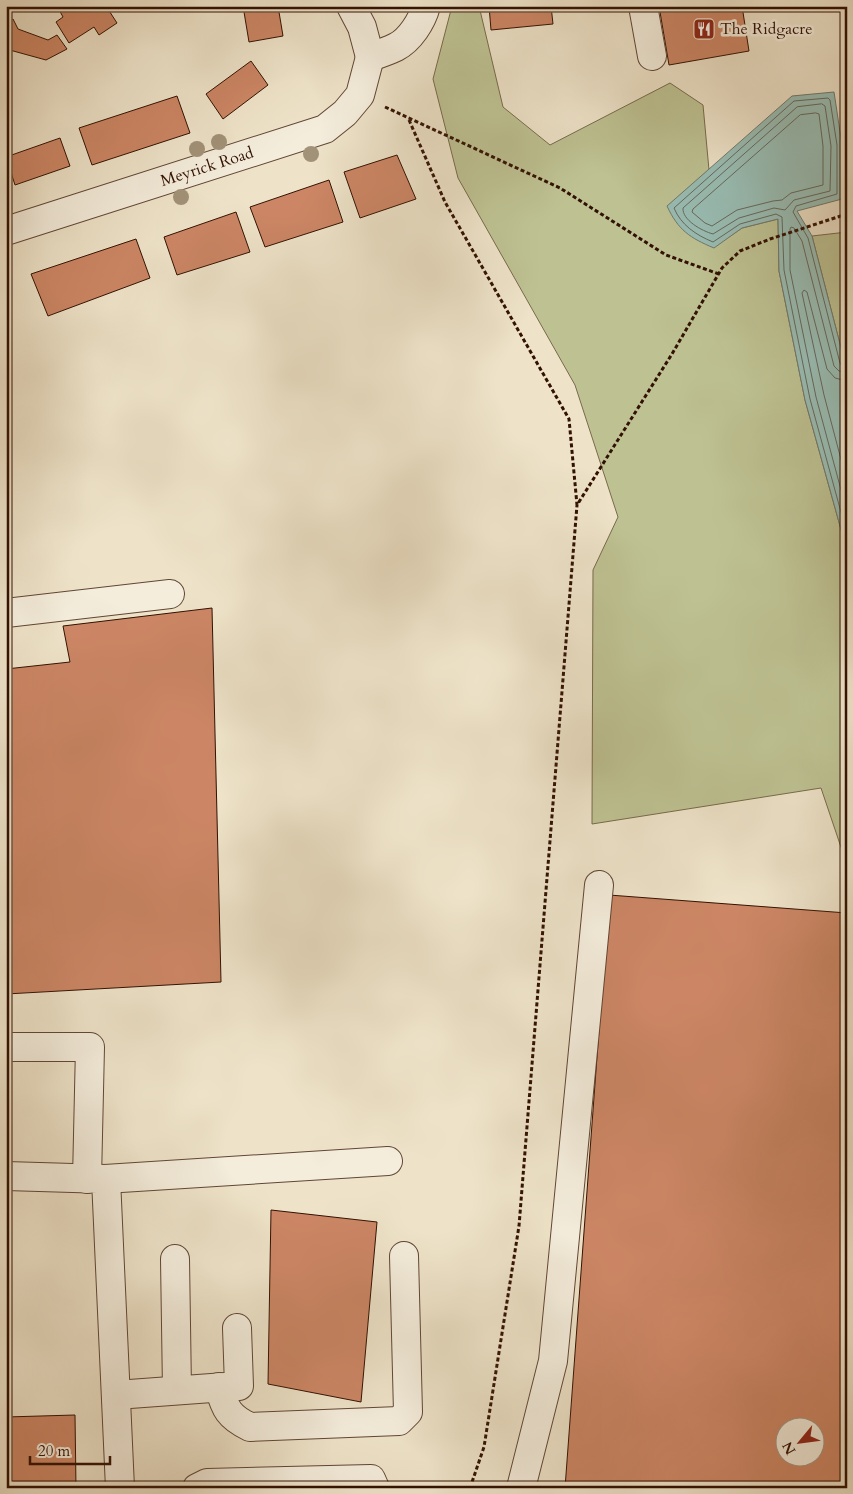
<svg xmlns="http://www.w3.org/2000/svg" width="853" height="1494" viewBox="0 0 853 1494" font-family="Cardo,serif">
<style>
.green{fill:#bec293;stroke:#786a4a}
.water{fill:#99beb5;stroke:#70796d}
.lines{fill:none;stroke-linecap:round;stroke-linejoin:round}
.shore{stroke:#66685c;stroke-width:1}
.building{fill:#cc8665;stroke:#321102;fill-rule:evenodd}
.minor-casing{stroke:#614634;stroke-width:30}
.path{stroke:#321102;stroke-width:3;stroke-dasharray:4 2.5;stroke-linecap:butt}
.minor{stroke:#f4eddc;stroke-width:28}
.tree{fill:#a29278}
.labels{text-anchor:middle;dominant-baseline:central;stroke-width:5;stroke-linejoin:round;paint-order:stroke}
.poi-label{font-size:16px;fill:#321102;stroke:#f4eddc;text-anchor:start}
.street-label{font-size:16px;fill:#321102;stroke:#f4eddc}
</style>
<rect width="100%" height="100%" fill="#eee3c9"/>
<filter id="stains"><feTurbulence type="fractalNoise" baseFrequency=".004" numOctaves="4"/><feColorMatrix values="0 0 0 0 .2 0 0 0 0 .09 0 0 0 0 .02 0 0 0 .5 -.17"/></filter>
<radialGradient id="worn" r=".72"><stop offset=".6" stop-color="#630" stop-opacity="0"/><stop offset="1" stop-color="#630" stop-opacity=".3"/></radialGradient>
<path class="green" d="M452,6h27l24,101 47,38 120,-62 33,22 6,65 -41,36 46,41 28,-19 36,-9 1,52 26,129 42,151v314l-26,-77 -229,36 1,-254 25,-53 -43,-132 -117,-207 -25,-99z
M847,232v139l-35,-135z"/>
<path class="water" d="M834,92l8,53v54l-45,12 15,25 35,135v180l-42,-151 -26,-129 -1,-52 -36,9 -28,20c-24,-10 -36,-18 -47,-42l125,-110z"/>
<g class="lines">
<path class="shore" d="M822,104l3,2 6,40 -1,45 -36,9 -9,10 -11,-2 -35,10 -26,16c-11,-3 -31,-14 -30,-26l114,-101z
M816,113l3,1 4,32v39l-32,8 -9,7 -9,1 -36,9 -25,16 -7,-3 -13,-11 1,-3 107,-94z
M847,367l-5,-1 -2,-3 -32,-125 -15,-26 3,-6 41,-12v-49l-7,-45 -2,-2 -34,3 -120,107c7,17 22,27 39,34l27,-18 36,-10 6,3 2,53 26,129 37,135
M847,373l-8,-2 -5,-5 -32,-125 -8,-13 -3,-1 -1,2v41l26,127 31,115
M847,381l-12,-3 -8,-9 -20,-77 -3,-2 -2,3 22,102 23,87"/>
</g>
<path class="building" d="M57,6h49l11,17 -18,12 -5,-8 -25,16 -13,-21 7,-5z
M243,6h35l5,30 -34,6z
M489,6h62l2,18 -62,6z
M659,6h83l7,45 -80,14z
M13,19l5,10 30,11 9,-5 10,14 -21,11 -40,-11v-26z
M251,61l17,24 -45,34 -17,-25z
M177,96l13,37 -98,32 -13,-37z
M60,138l10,28 -55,19 -9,-28z
M397,155l19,44 -56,19 -16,-46z
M329,180l14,42 -78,25 -15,-40z
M236,212l14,40 -73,23 -13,-38z
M136,239l14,39 -102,38 -17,-42z
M212,608l9,374 -215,12v-325l64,-7 -7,-36z
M609,895l238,18v575h-282zM786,1426h30v30h-30z
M271,1210l106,12 -16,180 -93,-18z
M75,1415l1,73h-70v-71z"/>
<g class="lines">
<g class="minor-casing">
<g id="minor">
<path d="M351,6l11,21 8,30"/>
<path d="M643,6l9,50"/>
<path d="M370,57c9,-3 18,-6 26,-10 14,-7 26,-26 30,-41"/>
<path id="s1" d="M6,231l319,-102 20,-16 15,-18 10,-38"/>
<path d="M6,613l164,-19"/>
<path d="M6,1047h84l-3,132"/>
<path d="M6,1176l100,3 14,309"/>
<path d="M105,1179l283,-18"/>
<path d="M175,1259l2,131"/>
<path d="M219,1387c6,22 10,30 31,40l149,-6 9,-9 -4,-156"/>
<path d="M116,1395l123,-9 -2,-58"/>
<path d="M197,1488l10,-5 164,-4 4,9"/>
<path d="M521,1488l32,-127 46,-476"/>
</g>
</g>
<path class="path" d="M385,107l175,81 106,67 53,19
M409,120l36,82 124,217 8,86 95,-151 50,-86 18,-17 30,-12 77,-25
M470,1488l14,-41 35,-221 58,-721"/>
<use href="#minor" class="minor"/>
</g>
<g class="tree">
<circle cx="219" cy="142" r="8"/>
<circle cx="197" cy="149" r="8"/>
<circle cx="311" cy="154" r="8"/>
<circle cx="181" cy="197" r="8"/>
</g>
<defs>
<g id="restaurant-square" transform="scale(1.125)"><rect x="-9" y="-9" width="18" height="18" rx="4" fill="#8f2418" stroke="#f4eddc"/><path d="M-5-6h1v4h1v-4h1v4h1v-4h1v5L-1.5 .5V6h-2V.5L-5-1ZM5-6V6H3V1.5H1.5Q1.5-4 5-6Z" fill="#fff"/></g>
</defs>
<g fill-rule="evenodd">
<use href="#restaurant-square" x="704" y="29"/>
</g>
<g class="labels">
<g class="poi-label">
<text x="720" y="29">The Ridgacre</text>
</g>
<g class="street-label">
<text stroke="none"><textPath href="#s1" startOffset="211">Meyrick Road</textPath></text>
</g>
</g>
<rect width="853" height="1494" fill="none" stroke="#eee3c9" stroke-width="25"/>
<rect x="8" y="8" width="838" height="1479" fill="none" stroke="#321102" stroke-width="2.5"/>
<rect x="12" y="12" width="828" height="1469" fill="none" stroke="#321102"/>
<g transform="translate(800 1442) rotate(241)"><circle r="24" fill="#f4eddc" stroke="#a69585"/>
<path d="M0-4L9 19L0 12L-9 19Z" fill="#8f2418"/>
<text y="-8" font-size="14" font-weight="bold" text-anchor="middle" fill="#321102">N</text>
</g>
<path d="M30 1456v8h80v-8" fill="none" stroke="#321102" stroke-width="2.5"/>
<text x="38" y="1456" font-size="15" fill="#321102" stroke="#f4eddc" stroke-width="4" paint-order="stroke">20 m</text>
<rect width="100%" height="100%" filter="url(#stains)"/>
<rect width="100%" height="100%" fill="url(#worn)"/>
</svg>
